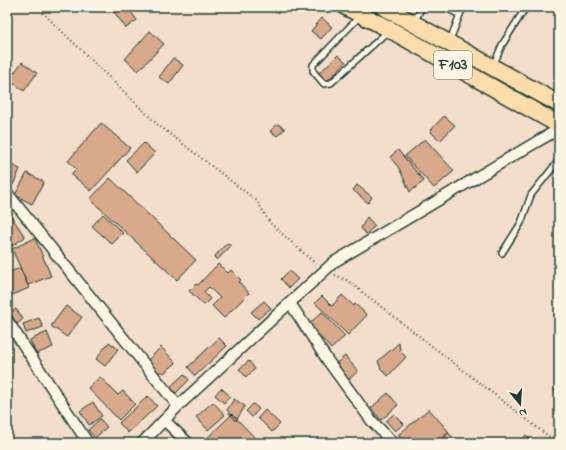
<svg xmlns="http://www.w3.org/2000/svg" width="566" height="450" viewBox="0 0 566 450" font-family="'Indie Flower',sans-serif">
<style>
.building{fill:#d9a98b;stroke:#1f3d34}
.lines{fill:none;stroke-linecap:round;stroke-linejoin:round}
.service-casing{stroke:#1f3d34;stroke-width:8}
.minor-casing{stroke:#1f3d34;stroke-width:13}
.primary-casing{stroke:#1f3d34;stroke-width:19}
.path{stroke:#1f3d34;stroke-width:2;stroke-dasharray:1 3;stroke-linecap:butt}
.service{stroke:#fcf5e5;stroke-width:5}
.minor{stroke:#fcf5e5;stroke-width:10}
.primary{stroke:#faddab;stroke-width:16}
.labels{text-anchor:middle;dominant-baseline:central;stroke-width:3.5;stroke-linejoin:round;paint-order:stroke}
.shield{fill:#fcf5e5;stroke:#617469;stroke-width:1}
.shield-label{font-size:16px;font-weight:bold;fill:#1f3d34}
</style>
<rect width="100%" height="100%" fill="#f2deca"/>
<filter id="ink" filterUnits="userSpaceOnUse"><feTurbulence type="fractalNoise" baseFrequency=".025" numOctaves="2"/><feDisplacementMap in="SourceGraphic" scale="8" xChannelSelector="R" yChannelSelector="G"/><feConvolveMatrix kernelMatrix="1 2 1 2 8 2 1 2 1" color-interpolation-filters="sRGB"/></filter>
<g filter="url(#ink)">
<path class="building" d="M120,7h7l10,13 -11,8 -12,-16z
M322,18l10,9 -11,12 -10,-8z
M150,31l14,13 -26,27 -13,-12z
M338,55l8,7 -22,22 -8,-8z
M173,58l10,7 -14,19 -10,-7z
M22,62l15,11 -13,18 -15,-11z
M444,116l11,9 -15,16 -10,-10z
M101,123l29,25 -39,43 -20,-17 5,-5 -8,-8z
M278,124l7,5 -8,7 -7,-5z
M425,139l29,32 -20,17 -29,-32z
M144,143l11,10 -18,19 -11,-12z
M398,150l26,31 -14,11 -11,-24 -9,-11z
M8,163l12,6 -7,16 -6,-3z
M27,173l17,9 -12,22 -17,-9z
M110,178l86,82 -19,20 -87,-81z
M357,185l15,12 -4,6 -15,-13z
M9,213l16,24 -13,9 -5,-7v-24z
M103,214l20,19 -11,11 -20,-18z
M367,217l8,9 -9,8 -5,-6z
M35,238l16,38 -23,9 -16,-36z
M227,243l4,3 -14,14 -3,-3z
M218,264l10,9 3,-3 10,10 -2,2 10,11 -25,25 -12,-12 8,-8 -11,-11 -5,5 6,7 -6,6 -15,-14 7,-7 2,1z
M20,268l9,20 -19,8 -3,-6v-17z
M289,271l9,8 -9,9 -8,-9z
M342,295l12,11 1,-2 12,11 -19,20 -33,-32 7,-7 10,10z
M264,301l7,7 -13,11 -7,-7z
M66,306l16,11 -15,20 -16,-11z
M16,309l7,10 -6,5 -7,-11z
M322,312l23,24 -14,13 -22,-25z
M39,318l4,9 -17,6 -3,-9z
M47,332l6,15 -17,7 -6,-14z
M219,338l8,8 -32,30 -7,-9z
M109,342l9,7 -13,17 -9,-7z
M399,343l1,8 6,6 -18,19 -7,-7 -3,-8z
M161,347l15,16 -12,10 -3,-2 -3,3 -12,-12z
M345,356l13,15 -11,10 -14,-15z
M249,361l6,8 -9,8 -7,-8z
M184,374l5,6 -13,13 -6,-6z
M100,377l18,18 5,-4 12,13 -16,16 -31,-32z
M559,387v11l-5,-8z
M221,388l9,8 -6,7 -9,-8z
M388,393l10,12 -17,15 -10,-12z
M148,396l9,10 -29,27 -9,-10z
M234,399l11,7 -9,15 -9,-11z
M93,402l9,14 -13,9 -9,-14z
M213,402l12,13 -17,15 -12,-13z
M253,404l6,5 -7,8 -6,-6z
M429,409l20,23 -13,11h-31l-7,-8z
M265,410l15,14 -8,8 -14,-14z
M232,414l28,29h-58z
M394,414l10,10 -9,7 -9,-10z
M100,419l7,8 -12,11 -7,-8z
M448,433l12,10h-20z
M526,435l8,8h-15z"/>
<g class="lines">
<g class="service-casing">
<path id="service" d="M444,7l16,8
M360,16l-47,49v6l11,13 7,-1 56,-51
M414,22l8,-15
M450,40l13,-33
M494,64l8,-19 24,-38
M502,253l19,-30 10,-28 28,-35"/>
</g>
<g class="minor-casing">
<path id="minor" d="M7,193l171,213
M290,303l38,58 43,59 22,23
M7,320l81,123
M165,421l23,22
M142,443l36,-37 156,-144 199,-118 26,-15"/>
</g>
<g class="primary-casing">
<path id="primary" d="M346,7l43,22 170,96
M384,7l175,97"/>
</g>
<path class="path" d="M37,7l120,117 100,77 13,22 47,42
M335,275l13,6 209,162"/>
<use href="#service" class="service"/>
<use href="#minor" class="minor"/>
<use href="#primary" class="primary"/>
</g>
</g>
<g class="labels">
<rect class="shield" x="434" y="51" width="38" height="28" rx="3"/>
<g class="shield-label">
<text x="453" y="65">F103</text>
</g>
</g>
<rect width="566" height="450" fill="none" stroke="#fcf5e5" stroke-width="24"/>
<rect x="12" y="12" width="542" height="426" fill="none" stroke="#1f3d34" stroke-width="1.5" filter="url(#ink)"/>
<g transform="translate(520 404) rotate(162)" stroke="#fcf5e5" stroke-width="3" paint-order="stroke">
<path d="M0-3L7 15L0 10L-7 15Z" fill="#1f3d34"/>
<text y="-6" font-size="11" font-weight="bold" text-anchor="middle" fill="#1f3d34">N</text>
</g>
</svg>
